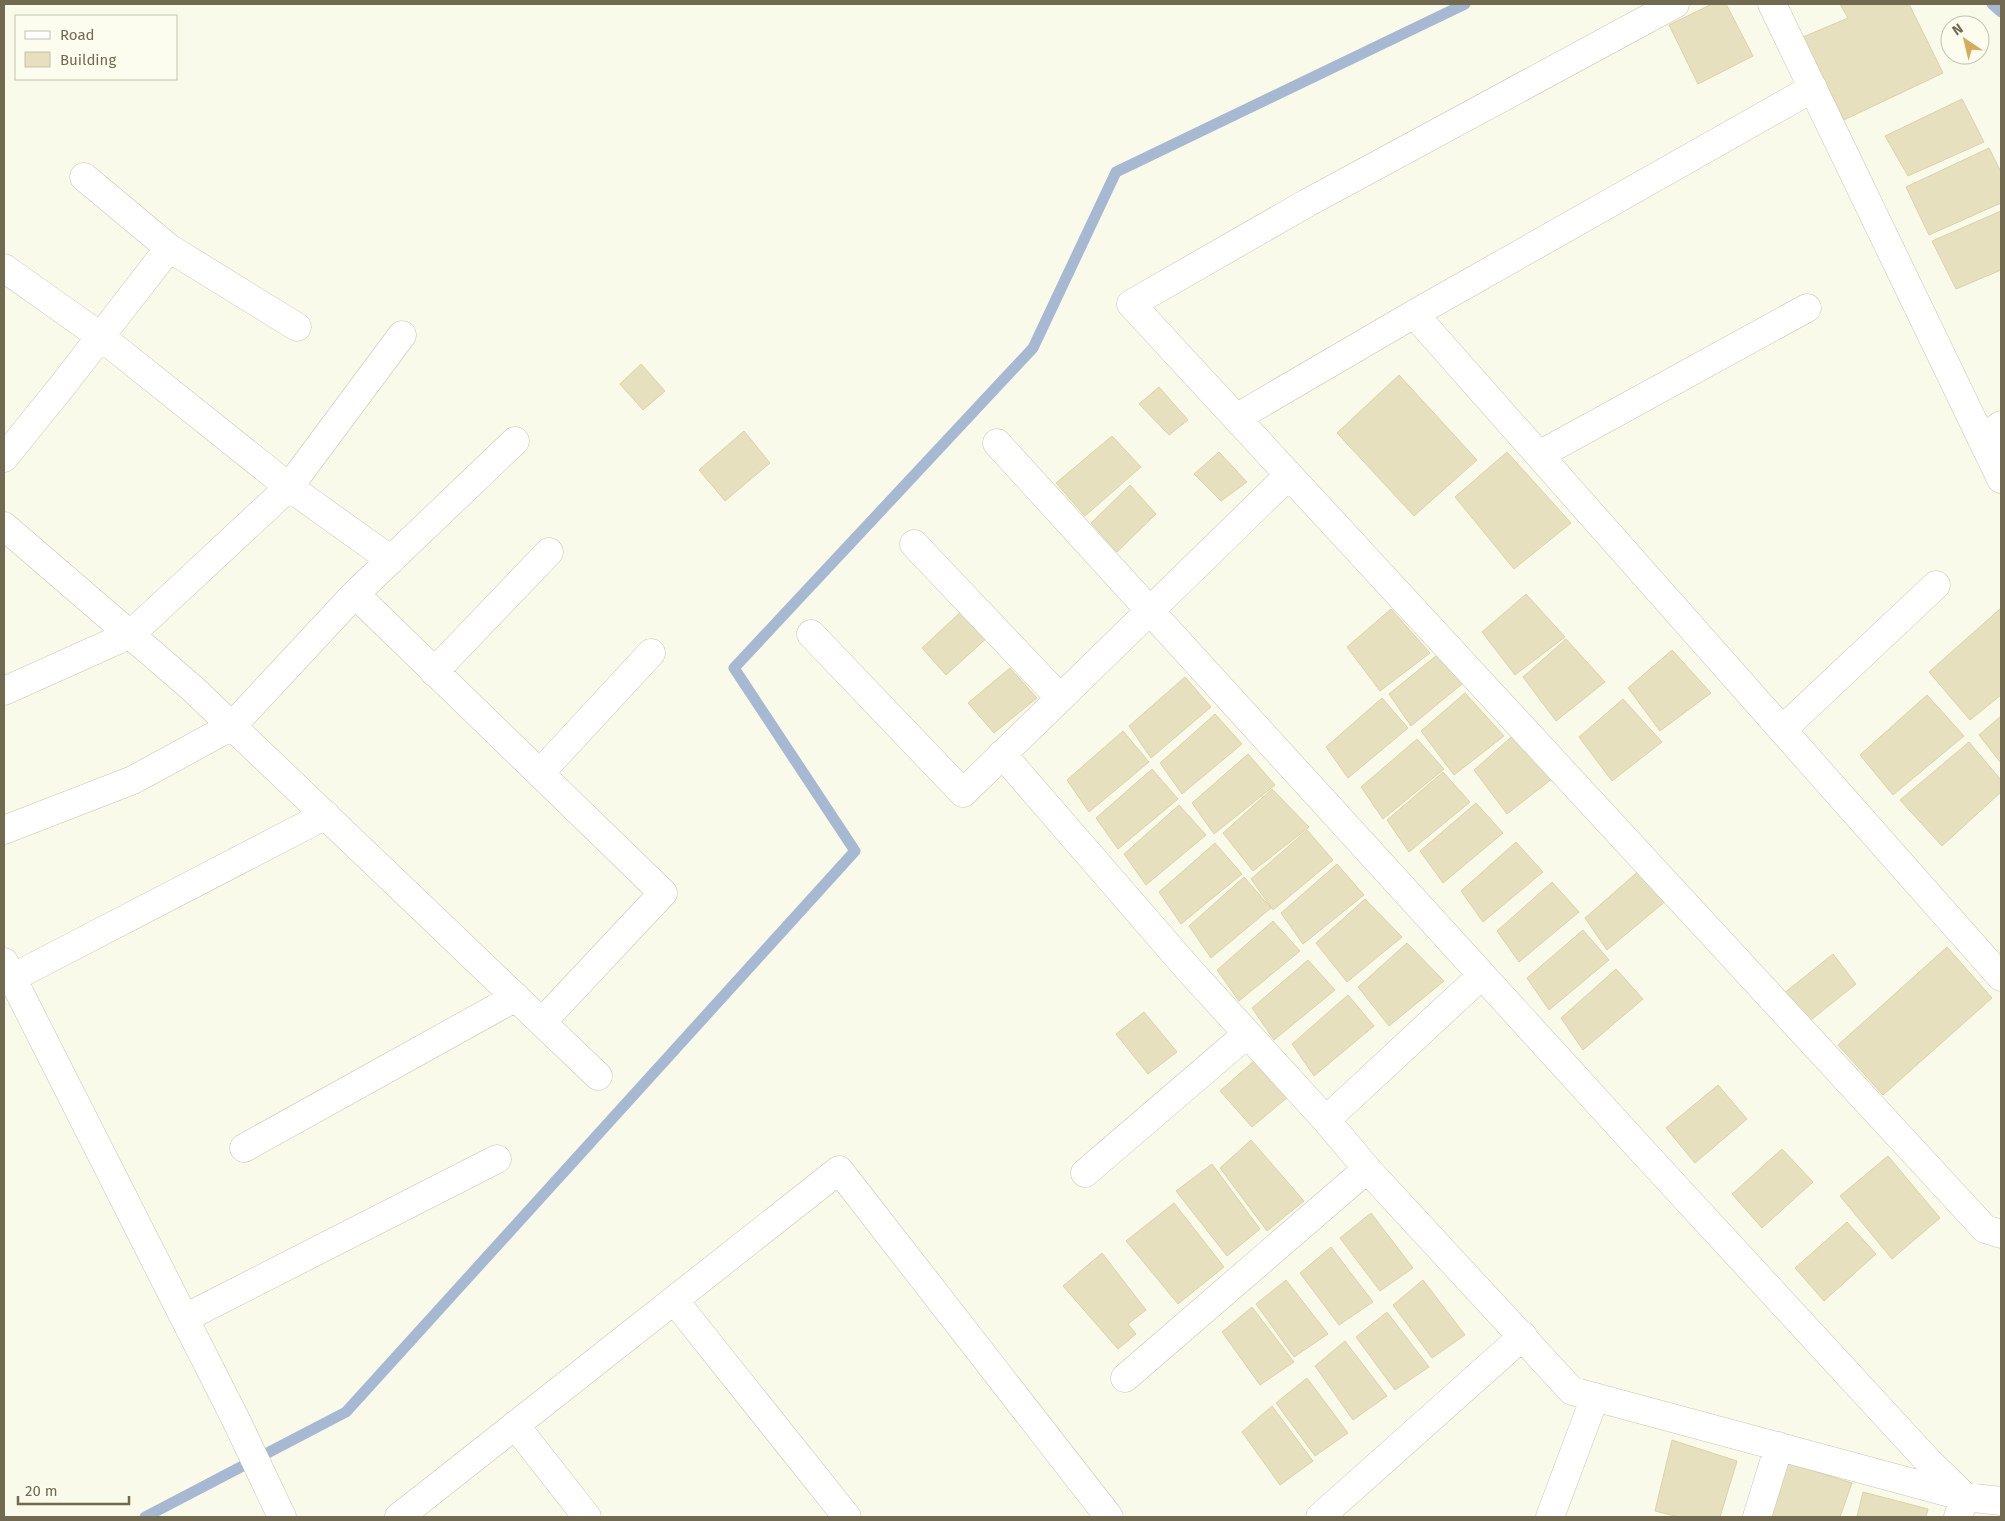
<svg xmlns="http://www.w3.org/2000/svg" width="2005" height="1521" viewBox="0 0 2005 1521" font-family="'Fira Sans',sans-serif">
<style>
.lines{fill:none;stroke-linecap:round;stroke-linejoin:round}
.stream{stroke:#a7b9d2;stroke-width:11}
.building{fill:#e7e0bf;stroke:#ddd2a6}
.minor-casing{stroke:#c8c5ae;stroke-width:29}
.minor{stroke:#fff;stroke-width:28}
</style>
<rect width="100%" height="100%" fill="#f9fae9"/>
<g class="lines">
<path class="stream" d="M1992,4l9,8
M145,1517l201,-105 509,-561 -121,-183 299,-320 83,-176 349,-168"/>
</g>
<path class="building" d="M1712,4h14l27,52 -55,28 -29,-59z
M1840,4h69l34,69 -99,47 -41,-83 45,-19z
M1962,99l22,43 -76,34 -23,-40z
M1989,148l12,24v31l-72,32 -23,-48z
M2001,211v59l-45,19 -24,-48z
M641,364l24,27 -22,19 -23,-26z
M1399,375l78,85 -63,56 -77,-83z
M1159,387l29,33 -19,15 -30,-31z
M744,431l26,32 -45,38 -26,-31z
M1112,436l29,31 -56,49 -29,-33z
M1219,452l28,30 -26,19 -27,-27z
M1507,452l64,71 -57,46 -59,-72z
M1130,485l26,29 -39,38 -26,-29z
M1526,594l39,43 -50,38 -33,-43z
M2001,608v87l-31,25 -41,-48z
M964,609l25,27 -43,39 -24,-27z
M1391,609l39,44 -50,38 -33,-44z
M1566,639l39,43 -49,39 -33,-44z
M1672,650l39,43 -51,38 -32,-43z
M1437,655l25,29 -51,42 -22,-32z
M1010,668l27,30 -43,35 -26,-30z
M1185,677l26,30 -60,51 -22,-32z
M1465,693l39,43 -50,39 -33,-44z
M1927,695l37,41 -71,59 -33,-40z
M1382,698l26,30 -60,50 -22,-31z
M1623,699l39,43 -50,39 -33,-44z
M1215,714l27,30 -60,50 -22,-31z
M2001,716v47l-22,-28z
M1123,731l26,31 -60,50 -22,-32z
M1517,732l40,43 -50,39 -33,-44z
M1417,739l27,30 -61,50 -22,-32z
M1969,742l32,38v12l-59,54 -42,-46z
M1248,754l27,31 -61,49 -22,-31z
M1152,769l26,30 -60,50 -22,-31z
M1443,772l27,30 -61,50 -22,-32z
M1272,789l37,38 -56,44 -30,-38z
M1476,803l27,30 -60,50 -23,-32z
M1179,805l27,30 -60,50 -22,-31z
M1307,830l26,30 -60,50 -22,-31z
M1516,842l27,30 -60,50 -22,-31z
M1215,843l27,31 -61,50 -22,-32z
M1337,864l27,31 -61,49 -22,-31z
M1641,869l26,31 -60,50 -22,-32z
M1244,877l27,31 -60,50 -22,-32z
M1552,882l27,30 -60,50 -22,-31z
M1365,899l37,38 -55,45 -31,-39z
M1273,921l27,30 -61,50 -22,-31z
M1583,930l26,30 -60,50 -22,-32z
M1407,943l37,38 -55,45 -31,-39z
M1947,947l45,51 -109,97 -45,-50z
M1833,954l23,30 -50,40 -23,-30z
M1308,960l27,30 -61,50 -22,-32z
M1616,969l27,30 -60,51 -22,-32z
M1348,995l26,31 -60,50 -22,-32z
M1144,1012l33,40 -29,22 -32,-40z
M1256,1059l32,38 -36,30 -32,-36z
M1718,1085l29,34 -52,44 -29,-35z
M1251,1140l53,61 -37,30 -47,-63z
M1782,1149l31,33 -51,46 -30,-34z
M1888,1156l52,62 -48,41 -52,-63z
M1212,1164l48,65 -33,27 -51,-65z
M1174,1203l50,64 -46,37 -52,-63z
M1371,1213l42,55 -33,23 -40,-53z
M1847,1222l29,32 -52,47 -29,-33z
M1331,1247l42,55 -34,23 -39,-52z
M1102,1253l44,57 -18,14 8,10 -18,15 -55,-63z
M1286,1280l42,54 -34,23 -38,-53z
M1423,1280l42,55 -33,23 -39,-53z
M1252,1307l42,55 -34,23 -38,-53z
M1387,1312l42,55 -34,23 -39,-53z
M1345,1341l42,55 -34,24 -38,-54z
M1307,1378l41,55 -33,23 -39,-53z
M1272,1406l41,55 -33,24 -38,-53z
M1672,1440l65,21 -17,56h-41l-24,-6z
M1782,1461l70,22 -12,34h-76z
M1863,1492l65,17 -2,8h-69z"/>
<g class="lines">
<g class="minor-casing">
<path id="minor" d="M1675,4l-368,199 -176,101 854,925 16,5
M1772,4l229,475
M84,177l85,71 128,79
M4,268l96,68 189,151 102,73
M1414,314l587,663
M1236,418l178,-104 399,-226
M1982,440l19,-15
M997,443l649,712 283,307 36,35 -7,20
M1539,455l268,-147
M4,458l59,-73 106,-137
M4,526l188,162 406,388
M914,544l146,154
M355,594l308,299 -121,129
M811,634l152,159 326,-318
M434,672l115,-120
M4,691l127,-57 158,-147 113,-152
M1782,730l154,-145
M1002,754l188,217 136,149 41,49 205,222 393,106 36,4
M540,773l111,-120
M4,830l129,-50 99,-54 123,-132 160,-153
M4,962l232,458 46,97
M12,978l314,-163
M1326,1120l156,-145
M244,1148l272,-151
M1085,1173l162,-139
M674,1300l173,217
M185,1318l312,-159
M1125,1378l242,-209
M515,1425l72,92
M399,1517l440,-347 270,347
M1320,1517l203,-181
M1550,1517l45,-120
M1757,1517l22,-71"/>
</g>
<use href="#minor" class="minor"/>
</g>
<rect width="2005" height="1521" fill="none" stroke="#716a50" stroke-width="10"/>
<rect x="15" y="15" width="162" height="65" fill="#fcfdef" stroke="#c4c2af"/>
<rect x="25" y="31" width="25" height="8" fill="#ffffff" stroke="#c4c2af"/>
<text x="60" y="40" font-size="15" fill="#716a50">Road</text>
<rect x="25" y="52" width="25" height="15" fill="#e7e0bf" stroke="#c4c2af"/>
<text x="60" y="65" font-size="15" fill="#716a50">Building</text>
<g transform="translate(1965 40) rotate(325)"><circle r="24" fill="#fcfdef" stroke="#c4c2af"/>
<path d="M0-4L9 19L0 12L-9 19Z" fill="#d5ab5d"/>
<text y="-8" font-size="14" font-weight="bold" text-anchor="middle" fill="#716a50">N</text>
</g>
<path d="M18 1496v8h111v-8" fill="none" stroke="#716a50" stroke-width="2.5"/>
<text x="25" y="1496" font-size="15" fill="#716a50" stroke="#fcfdef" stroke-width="4" paint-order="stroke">20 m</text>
</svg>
